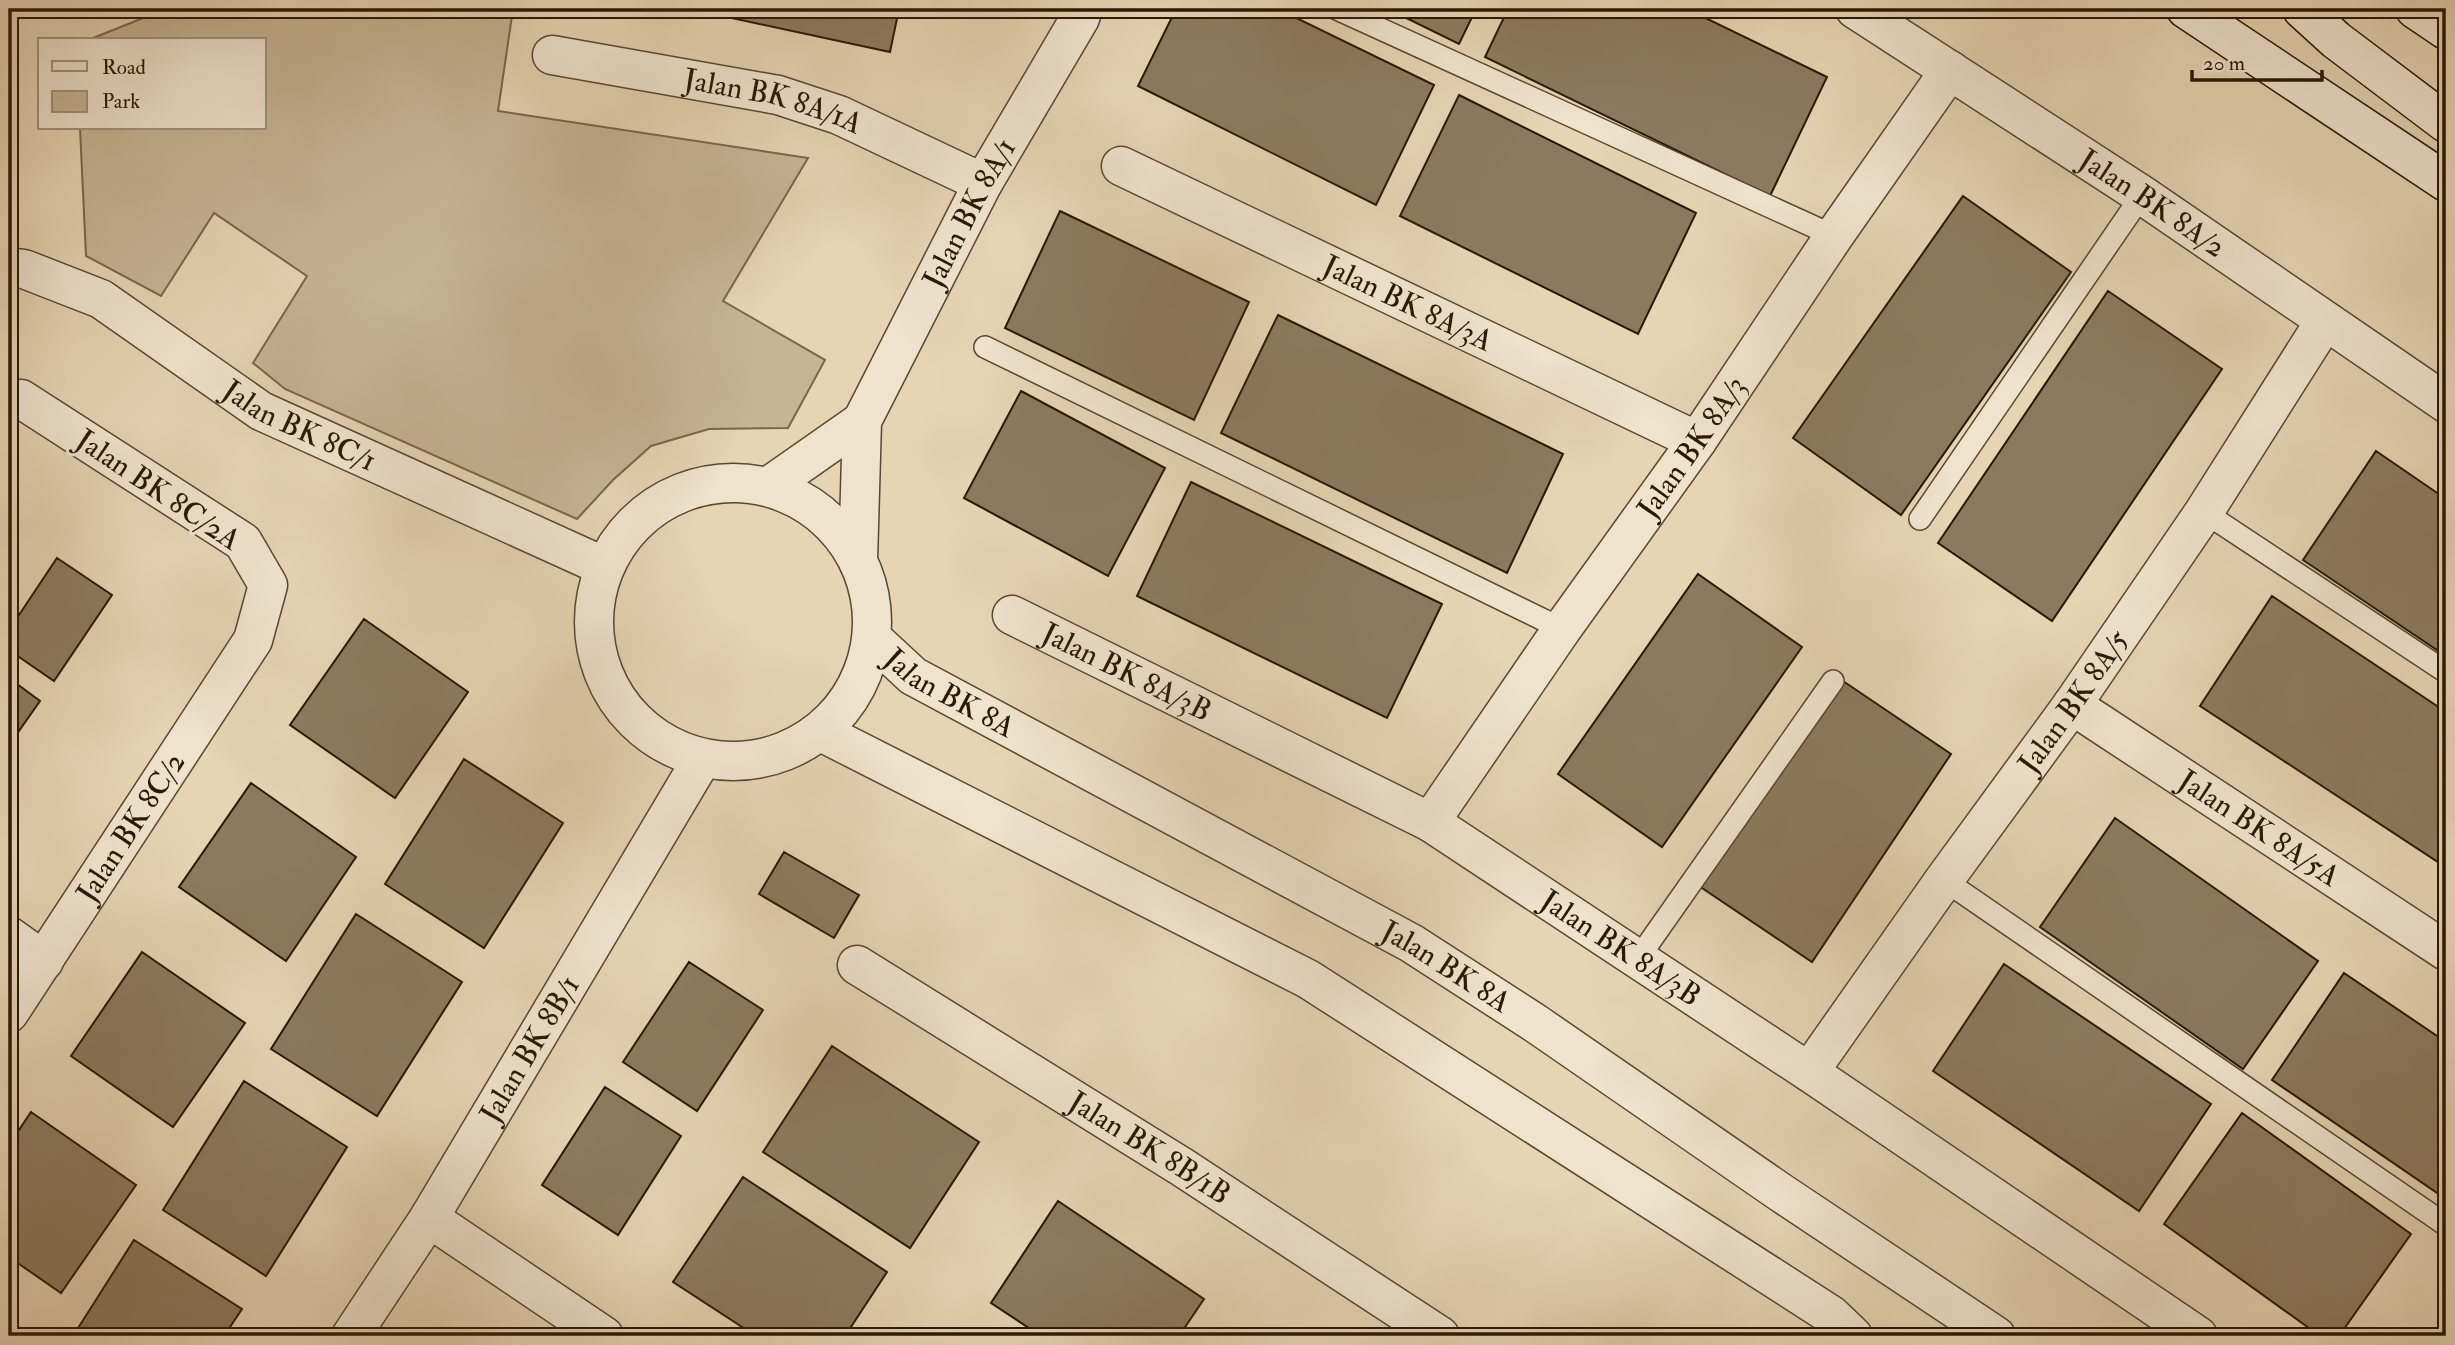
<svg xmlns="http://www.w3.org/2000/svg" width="2455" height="1345" viewBox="0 0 2455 1345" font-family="'IM FELL Double Pica',serif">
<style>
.green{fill:#c6b495;stroke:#78664d;stroke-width:2}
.building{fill:#8c7a5f;stroke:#2a1805;stroke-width:2}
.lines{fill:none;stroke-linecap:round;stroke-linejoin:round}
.service-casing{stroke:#594730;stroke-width:24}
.minor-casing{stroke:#594730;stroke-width:41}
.secondary-casing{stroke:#2a1805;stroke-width:41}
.service{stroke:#efe3ce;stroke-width:21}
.minor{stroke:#efe3ce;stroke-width:38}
.secondary{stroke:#efe3ce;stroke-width:38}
.labels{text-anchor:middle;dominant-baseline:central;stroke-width:6;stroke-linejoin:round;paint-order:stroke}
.street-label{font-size:30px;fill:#2a1805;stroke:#efe3ce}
</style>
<rect width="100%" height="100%" fill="#e6d4b3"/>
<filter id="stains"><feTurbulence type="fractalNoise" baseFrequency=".00286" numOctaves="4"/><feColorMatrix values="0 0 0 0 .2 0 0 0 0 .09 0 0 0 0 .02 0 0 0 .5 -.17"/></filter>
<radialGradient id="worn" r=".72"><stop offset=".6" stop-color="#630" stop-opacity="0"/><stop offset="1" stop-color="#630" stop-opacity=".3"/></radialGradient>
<path class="green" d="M155,9h358l-15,102 310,47 -85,143 102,59 -37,68 -79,1 -58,17 -38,34 -36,39 -292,-130 -32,-26 54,-87 -93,-63 -53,83 -75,-40 -6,-128h184v-88h-176l68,-27z"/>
<path class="building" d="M690,9h209l-9,43z
M1176,9h102l156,76 -58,120 -238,-119z
M1388,9h88l-17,35z
M1508,9h179l140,68 -57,119 -285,-139z
M1459,95l237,118 -58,121 -238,-118z
M1963,196l108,76 -170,243 -108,-77z
M1060,211l189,91 -55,118 -189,-92z
M2108,291l114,78 -170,252 -114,-78z
M1278,315l285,139 -56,119 -286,-140z
M1021,391l144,77 -57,108 -144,-78z
M2376,451l70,48v157l-143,-96z
M1191,482l251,122 -55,114 -250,-122z
M57,558l55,37 -58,86 -45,-31v-20z
M1698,574l104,73 -140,200 -104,-73z
M2272,596l174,116v144l-5,8 -241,-158z
M364,619l104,73 -73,106 -105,-73z
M9,678l31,23 -31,44z
M1840,679l111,75 -139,208 -113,-76z
M464,759l99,64 -79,125 -99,-64z
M251,783l105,74 -70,104 -107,-74z
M2115,818l203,143 -75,108 -203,-142z
M784,852l75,43 -25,43 -75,-44z
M356,914l106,68 -85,134 -106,-67z
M142,952l103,71 -72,104 -102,-71z
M689,962l74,48 -66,101 -74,-49z
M2004,964l207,140 -72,107 -206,-140z
M2344,973l102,69v157l-174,-119z
M832,1046l147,96 -69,106 -147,-96z
M244,1081l103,66 -81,129 -103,-66z
M605,1087l76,49 -63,99 -76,-50z
M31,1112l105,73 -75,108 -52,-36v-112z
M2242,1113l169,121 -72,102h-19l-156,-112z
M743,1177l144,95 -42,64h-89l-83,-54z
M1058,1201l146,98 -25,37h-138l-50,-33z
M134,1240l108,69 -18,27h-151z"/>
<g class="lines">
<g class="service-casing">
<path id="service" d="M1337,9l497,227
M985,347l577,282
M2204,512l242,160
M1920,519l222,-324
M1944,880l502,345
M1637,960l196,-279"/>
</g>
<g class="minor-casing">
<g id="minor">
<path id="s1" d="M1855,9l287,186 304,208"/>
<path id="s2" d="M552,55l226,40 61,20 144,68"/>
<path id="s3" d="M1121,166l576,275"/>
<path id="s4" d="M9,267l15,2 77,30 160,112 342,155"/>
<circle cx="733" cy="622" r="139"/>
<path d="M769,486l93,-65"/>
<path id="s5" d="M858,561l4,-140 121,-238 97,-165 3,-9"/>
<path id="s6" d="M1012,615l418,207 379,250 389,264"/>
<path id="s7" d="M872,638l41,38 498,267 124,80 245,169 216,144"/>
<path id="s8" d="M2072,705l374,246"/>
<path d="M821,732l487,247 523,336 22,21"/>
<path id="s9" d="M1430,822l132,-193 135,-188 137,-205 116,-166"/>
<path d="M9,936l35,25"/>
<path id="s10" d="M857,965l325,202 258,169"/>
<path id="s11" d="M9,1013l244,-373 15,-55 -25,-43 -222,-143"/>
<path id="s12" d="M1809,1072l135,-192 128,-175 132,-193 121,-191"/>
<path d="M429,1218l175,118"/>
<path id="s13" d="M351,1336l78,-118 273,-459"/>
</g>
</g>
<g class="secondary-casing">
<path id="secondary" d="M2186,9l260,173
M2302,9l34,31 110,83
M2415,9l31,21"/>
</g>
<use href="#service" class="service"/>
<use href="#minor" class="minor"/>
<use href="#secondary" class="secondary"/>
</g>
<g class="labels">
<g class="street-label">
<text stroke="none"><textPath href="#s2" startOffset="226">Jalan BK 8A/1A</textPath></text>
<text stroke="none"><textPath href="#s1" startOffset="355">Jalan BK 8A/2</textPath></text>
<text stroke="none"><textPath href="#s5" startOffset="374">Jalan BK 8A/1</textPath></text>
<text stroke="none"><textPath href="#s3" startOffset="318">Jalan BK 8A/3A</textPath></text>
<text stroke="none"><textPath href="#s4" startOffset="334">Jalan BK 8C/1</textPath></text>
<text stroke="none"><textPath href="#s9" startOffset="457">Jalan BK 8A/3</textPath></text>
<text transform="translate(158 490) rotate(34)">Jalan BK 8C/2A</text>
<text stroke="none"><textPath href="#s6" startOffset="128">Jalan BK 8A/3B</textPath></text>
<text stroke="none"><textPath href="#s7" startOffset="96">Jalan BK 8A</textPath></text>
<text stroke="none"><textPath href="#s12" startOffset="455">Jalan BK 8A/5</textPath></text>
<text stroke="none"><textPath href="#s11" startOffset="222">Jalan BK 8C/2</textPath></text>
<text stroke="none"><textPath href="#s8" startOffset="224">Jalan BK 8A/5A</textPath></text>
<text stroke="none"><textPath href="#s6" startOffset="695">Jalan BK 8A/3B</textPath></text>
<text stroke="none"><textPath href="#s7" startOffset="663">Jalan BK 8A</textPath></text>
<text stroke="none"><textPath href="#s13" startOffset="338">Jalan BK 8B/1</textPath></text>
<text stroke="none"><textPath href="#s10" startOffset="345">Jalan BK 8B/1B</textPath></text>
</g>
</g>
<rect width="2455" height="1345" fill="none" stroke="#e6d4b3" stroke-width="35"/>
<rect x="10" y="10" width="2434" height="1324" fill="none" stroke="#2a1805" stroke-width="3.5"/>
<rect x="18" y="18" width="2420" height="1310" fill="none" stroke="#2a1805" stroke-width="2"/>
<rect x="38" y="38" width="228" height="91" fill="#efe3ce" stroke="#a0927e" stroke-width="2"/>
<rect x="52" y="61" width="35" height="10" fill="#efe3ce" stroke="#a0927e" stroke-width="2"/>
<text x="102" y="74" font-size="21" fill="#2a1805">Road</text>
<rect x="52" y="91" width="35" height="21" fill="#c6b495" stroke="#a0927e" stroke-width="2"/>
<text x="102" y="108" font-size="21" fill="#2a1805">Park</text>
<path d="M2192 70v10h130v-10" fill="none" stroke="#2a1805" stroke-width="3.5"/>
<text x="2203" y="70" font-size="21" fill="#2a1805" stroke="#efe3ce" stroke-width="5" paint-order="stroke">20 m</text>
<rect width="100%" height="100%" filter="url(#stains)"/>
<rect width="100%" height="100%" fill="url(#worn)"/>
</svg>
